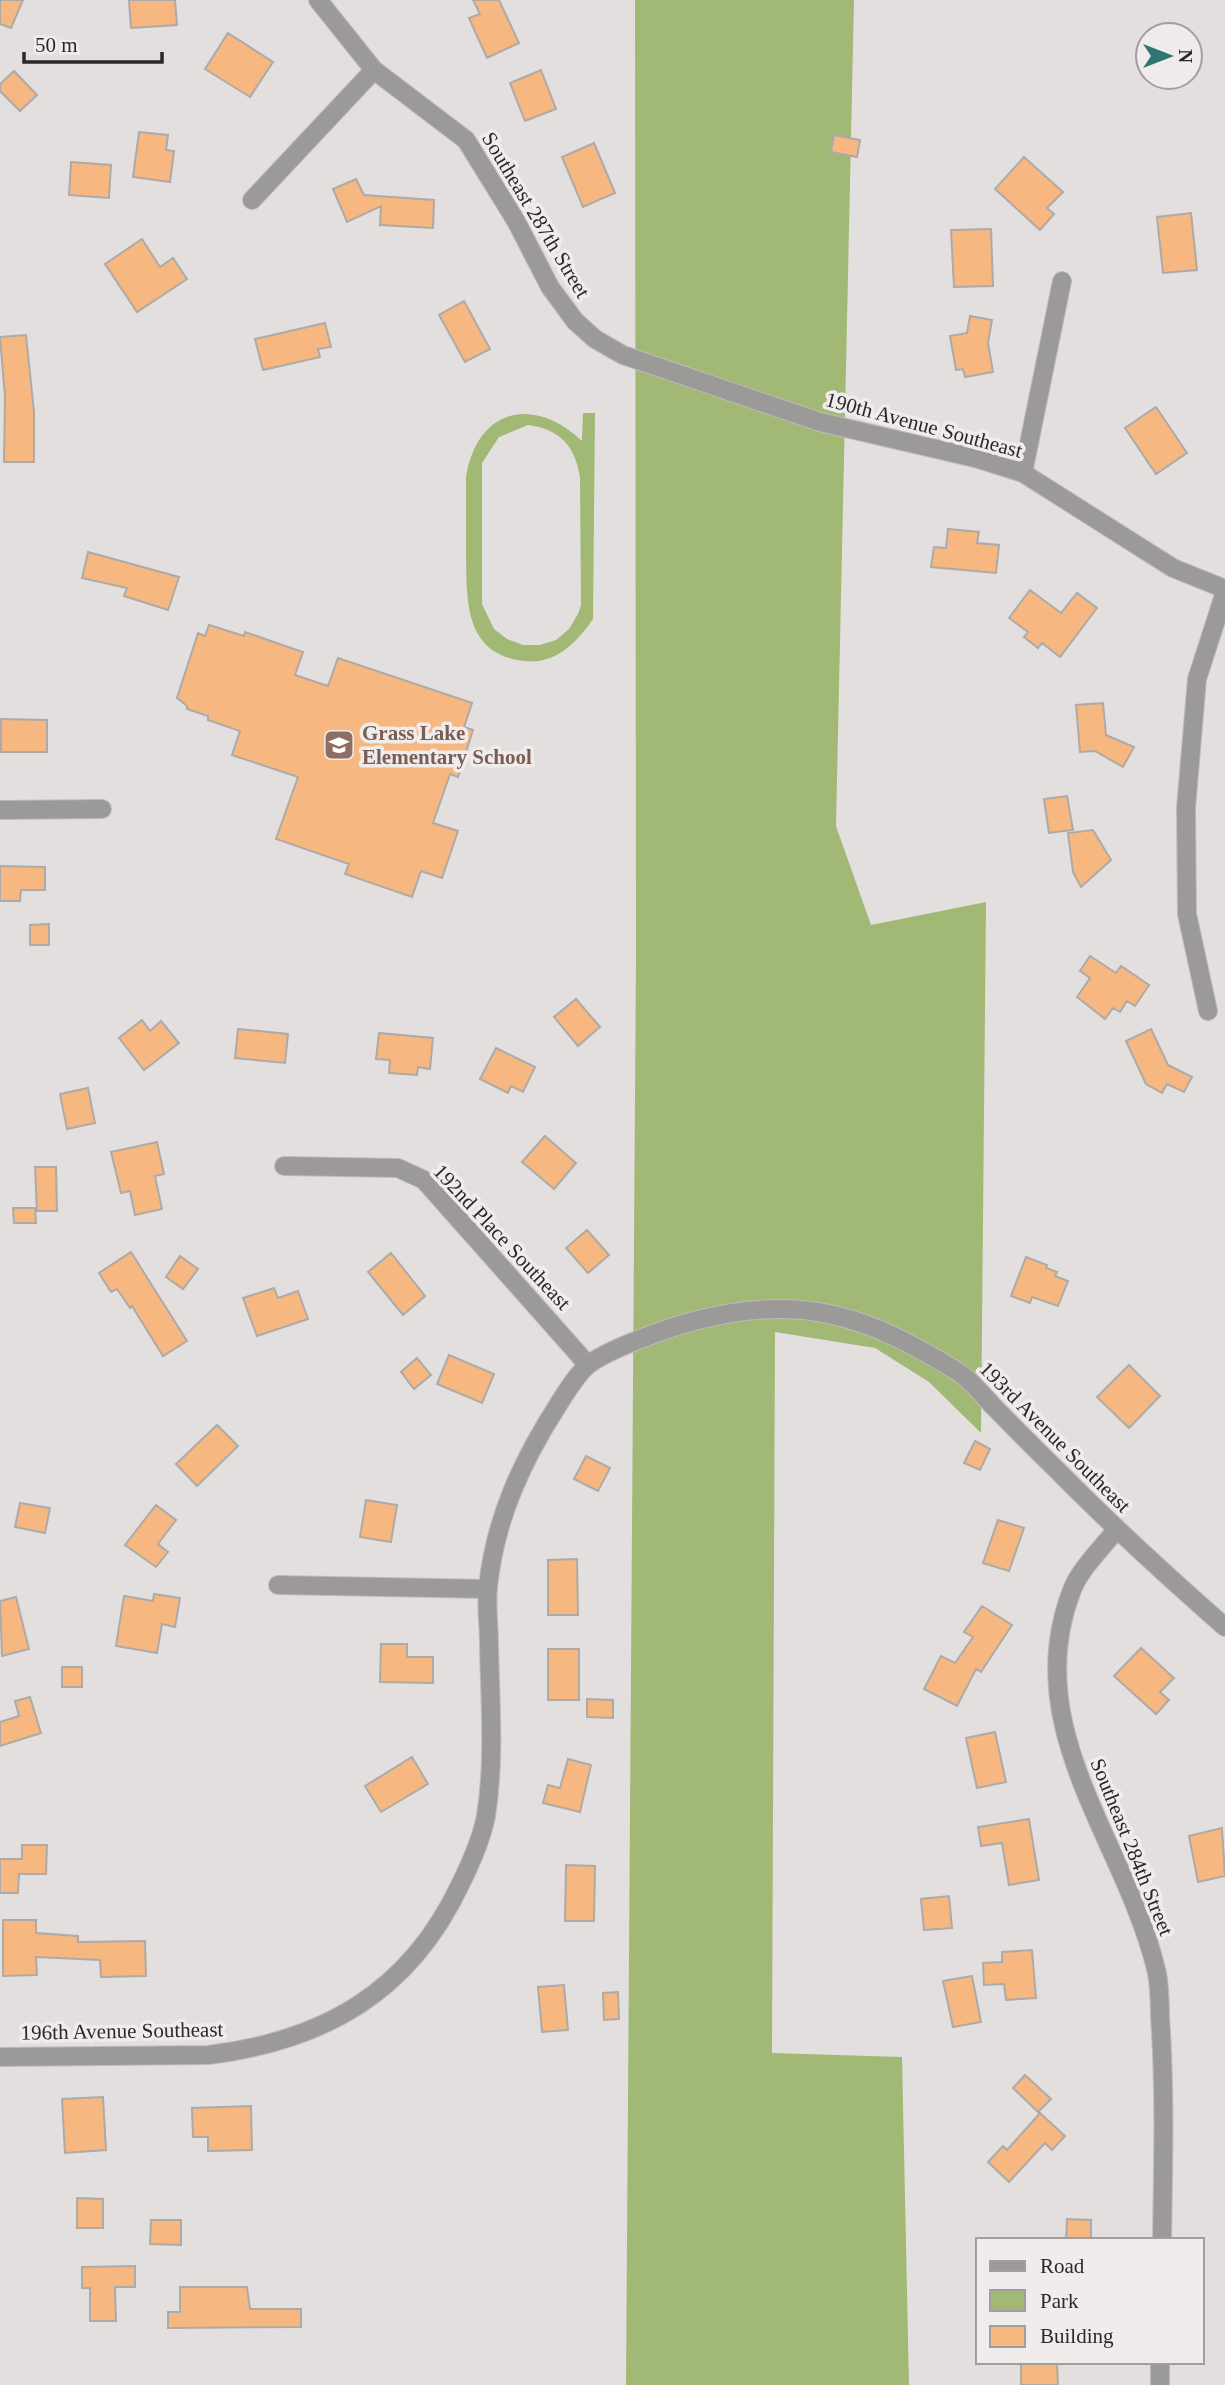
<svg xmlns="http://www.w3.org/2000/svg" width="1225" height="2385" viewBox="0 0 1225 2385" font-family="Georgia,serif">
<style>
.green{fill:#a2b976;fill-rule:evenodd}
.building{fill:#f7b780;stroke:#adaaa8;stroke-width:2}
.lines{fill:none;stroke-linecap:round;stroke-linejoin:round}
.street-casing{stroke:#bebaba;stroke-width:20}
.street{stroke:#9b9a99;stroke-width:18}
.labels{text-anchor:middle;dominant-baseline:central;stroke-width:7;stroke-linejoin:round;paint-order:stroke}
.street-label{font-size:21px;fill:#2a2828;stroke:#f0eceb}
.education-label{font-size:21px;font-weight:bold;fill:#785e54;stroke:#f0eceb;text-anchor:start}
</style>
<rect width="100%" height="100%" fill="#e3dfde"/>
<path class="green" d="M635,0h219l-18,826 35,99 115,-23 -5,531 -52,-51 -54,-34 -100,-16 -3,721 130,4 7,328h-283l10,-1430z
M583,413h12l-2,206c-16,23 -37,46 -69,42 -61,-7 -57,-62 -58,-109 0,-25 0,-50 0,-75 11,-69 68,-82 116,-36zM528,425c31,4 47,20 52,52l1,128 -3,9 -9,15 -13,11 -16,5h-17l-16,-6 -13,-10 -12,-25v-141l17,-26z"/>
<path class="building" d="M0,0h23l-12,28 -11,-4z
M129,0h46l2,25 -46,3z
M473,0h26l20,43 -32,15 -18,-40 11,-4z
M228,33l45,29 -23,35 -45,-28z
M541,70l15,39 -31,12 -15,-38z
M14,71l23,24 -17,16 -20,-20v-7z
M139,132l29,3 -2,15 8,1 -4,31 -37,-5z
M834,135l26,5 -3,17 -26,-5z
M594,143l21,50 -32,14 -21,-50z
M1024,157l39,35 -16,16 7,6 -14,16 -45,-41z
M71,162l40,3 -2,33 -40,-3z
M356,179l8,16 70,5 -1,28 -53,-3 1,-19 -34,16 -14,-33z
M1191,213l6,57 -34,3 -6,-56z
M991,229l2,57 -39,1 -3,-57z
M142,239l18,28 13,-9 14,21 -50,33 -32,-48z
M464,301l26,48 -25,13 -26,-47z
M970,316l22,4 -4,23 5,29 -28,5 -2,-8 -7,1 -6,-34 17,-3z
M325,323l6,24 -13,2 2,8 -57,13 -8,-31z
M26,335l8,77v50h-30l1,-65 -5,-60z
M1156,407l31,46 -31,21 -31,-46z
M948,529l31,3 -2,11 22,2 -3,28 -65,-6 3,-20 12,1z
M88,552l91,25 -11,33 -44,-14 3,-8 -45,-10z
M1030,590l31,23 16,-20 20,15 -37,49 -18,-14 -4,5 -14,-11 4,-5 -19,-14z
M209,625l35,11 1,-4 58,20 -8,23 33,11 10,-28 134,45 -8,24 9,3 -15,47 -8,-3 -17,49 25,8 -16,47 -21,-7 -9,26 -67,-23 4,-10 -73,-25 22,-62 -66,-22 8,-24 -32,-11v-4l-21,-7v-3l-10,-8 21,-65 7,3z
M1103,703l3,32 28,12 -11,20 -28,-16 -15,1 -4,-47z
M1,719l46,1v32h-46z
M1067,796l6,34 -24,3 -5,-34z
M1093,830l18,30 -30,27 -8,-15 -5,-39z
M0,866l45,1v23h-24l-1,11h-20z
M49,924v21h-19v-20z
M1090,956l26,17 5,-7 28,19 -14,21 -8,-5 -7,11 -7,-4 -8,11 -28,-22 13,-19 -10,-7z
M576,999l24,28 -22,19 -24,-29z
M142,1020l8,11 11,-10 18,22 -35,27 -25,-32z
M238,1029l50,5 -3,29 -50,-5z
M1151,1029l17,36 24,12 -8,15 -17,-8 -5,9 -16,-9 -20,-43z
M379,1033l54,5 -3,31 -12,-2 -1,8 -28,-2 1,-13 -14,-1z
M496,1048l39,19 -12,25 -12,-6 -3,7 -28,-14z
M88,1088l7,35 -28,6 -7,-35z
M545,1136l31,27 -22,26 -32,-27z
M157,1142l7,32 -9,2 7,33 -27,6 -5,-24 -9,2 -10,-41z
M35,1167h21l1,44h-20z
M13,1208h22l1,15h-22z
M587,1230l22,25 -21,18 -22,-25z
M131,1252l56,89 -24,15 -31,-50 -2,2 -13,-19 -6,3 -12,-19z
M391,1253l34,43 -22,19 -35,-43z
M180,1256l18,13 -15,20 -17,-12z
M1026,1257l21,8 -1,3 11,4 -2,4 13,5 -10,25 -26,-9 -2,6 -19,-7z
M274,1288l4,10 20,-7 10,28 -51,17 -14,-38z
M449,1355l45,19 -12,29 -45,-19z
M417,1358l14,17 -17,14 -13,-17z
M1129,1365l31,31 -31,32 -32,-31z
M217,1425l21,21 -41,40 -21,-22z
M975,1441l15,8 -10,21 -16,-7z
M586,1456l24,12 -12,23 -24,-12z
M366,1500l31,5 -6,37 -31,-5z
M20,1503l30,5 -5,25 -30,-6z
M156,1505l20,15 -18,24 10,8 -12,15 -31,-22z
M998,1520l26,8 -15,43 -26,-8z
M577,1559l1,56h-30v-55z
M154,1594l26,4 -5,29 -13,-3 -5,29 -41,-7 8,-50 29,5z
M16,1597l13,52 -27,7 -2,-55z
M982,1606l30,19 -31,47 -5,-3 -19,37 -33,-17 17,-33 14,7 18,-26 -9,-5z
M381,1644h26v13h26v26l-53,-1z
M1141,1648l33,30 -14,14 9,8 -13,14 -42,-38z
M548,1649h31v51h-31z
M62,1667h20v20h-20z
M30,1697l11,36 -41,13v-24l19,-6 -4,-15z
M587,1699l26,1v18l-26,-1z
M995,1732l11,50 -29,6 -11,-50z
M412,1757l16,27 -47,28 -16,-26z
M568,1759l23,6 -11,47 -37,-9 5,-18 12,3z
M1029,1819l10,61 -30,5 -7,-42 -21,3 -3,-19z
M1222,1828l3,48 -27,6 -9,-46z
M22,1845h25l-1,29h-27l-1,19h-18v-34h22z
M566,1865l29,1 -1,55h-29z
M949,1896l3,32 -28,2 -3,-31z
M3,1920h33v13l42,3v6l67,-1 1,35 -45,1 -1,-17 -64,-3 1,18 -34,1z
M1032,1950l4,48 -30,2 -2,-16 -20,1 -1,-22 19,-1v-10z
M972,1976l9,46 -28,5 -10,-46z
M564,1985l4,45 -26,2 -4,-45z
M618,1992l1,27 -15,1 -1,-27z
M1025,2075l26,24 -13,13 -25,-24z
M103,2097l3,53 -41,3 -3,-54z
M251,2106l1,44 -44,1v-14h-15l-1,-29z
M1040,2113l25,23 -13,14 -7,-7 -36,39 -21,-20 15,-16 4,4z
M77,2198l26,1v29h-26z
M1067,2219l24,1v20h-25z
M151,2220h30v25l-31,-1z
M135,2266v21h-20l1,34h-26v-33h-8v-21z
M180,2287h67l3,22h51v18l-133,1v-16h12z
M1021,2362h36l1,23h-37z"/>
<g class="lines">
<g class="street-casing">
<path id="street" d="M318,0l56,70 92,70 50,81 34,66 25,34 20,18 28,16 197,67 155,36 48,15 150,95 52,21
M252,200l122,-130
M1023,473l39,-192
M0,810l102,-1
M1208,1011l-21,-97 -1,-106 11,-129 28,-87
M284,1166l114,2 26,12 164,185
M1116,1530c-14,18 -36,39 -44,60 -54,138 53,251 84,379 5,19 3,43 5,63 4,70 2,138 1,208
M278,1585l210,4
M0,2057l208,-2c115,-14 201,-62 252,-170 11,-22 21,-44 26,-69 9,-57 4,-115 3,-172 0,-19 -3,-39 -1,-57 7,-68 34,-126 70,-182 8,-13 19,-31 30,-40 20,-16 80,-37 106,-44 105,-28 174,-6 264,51 13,8 24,22 35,34 21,21 42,43 64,64 54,55 110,106 168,157
M1160,2385v-23"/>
</g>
<use href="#street" class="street"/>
</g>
<defs>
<g id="school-square" transform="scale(1.575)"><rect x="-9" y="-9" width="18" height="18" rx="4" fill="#8d6e63" stroke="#f0eceb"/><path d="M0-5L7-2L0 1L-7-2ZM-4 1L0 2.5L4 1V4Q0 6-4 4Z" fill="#fff"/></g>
</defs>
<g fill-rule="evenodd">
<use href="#school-square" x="339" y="745"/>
</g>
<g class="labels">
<g class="street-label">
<text transform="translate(536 215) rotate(59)">Southeast 287th Street</text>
<text transform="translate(924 425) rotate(15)">190th Avenue Southeast</text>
<text transform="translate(502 1237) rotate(47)">192nd Place Southeast</text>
<text transform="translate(1055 1437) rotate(45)">193rd Avenue Southeast</text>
<text transform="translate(1132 1847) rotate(68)">Southeast 284th Street</text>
<text transform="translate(122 2031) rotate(-1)">196th Avenue Southeast</text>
</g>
<g class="education-label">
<text x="362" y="733">Grass Lake<tspan x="362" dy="24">Elementary School</tspan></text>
</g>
</g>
<rect x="976" y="2238" width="228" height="126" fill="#f0eceb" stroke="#a19e9d" stroke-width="2"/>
<rect x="990" y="2261" width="35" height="10" fill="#9b9a99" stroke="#a19e9d" stroke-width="2"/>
<text x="1040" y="2273" font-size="21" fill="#2a2828">Road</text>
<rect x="990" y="2290" width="35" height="21" fill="#a2b976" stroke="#a19e9d" stroke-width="2"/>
<text x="1040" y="2308" font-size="21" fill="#2a2828">Park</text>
<rect x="990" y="2326" width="35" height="21" fill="#f7b780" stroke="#a19e9d" stroke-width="2"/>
<text x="1040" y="2343" font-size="21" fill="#2a2828">Building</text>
<g transform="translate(1169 56) rotate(90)"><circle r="33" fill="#f0eceb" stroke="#a19e9d" stroke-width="2"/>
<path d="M0-5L12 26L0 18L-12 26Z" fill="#2d7671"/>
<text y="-10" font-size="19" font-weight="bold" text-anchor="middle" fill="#2a2828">N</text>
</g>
<path d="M24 52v10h138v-10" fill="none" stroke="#2a2828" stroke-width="3.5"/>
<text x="35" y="52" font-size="21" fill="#2a2828" stroke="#f0eceb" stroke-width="5" paint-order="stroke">50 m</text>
</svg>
